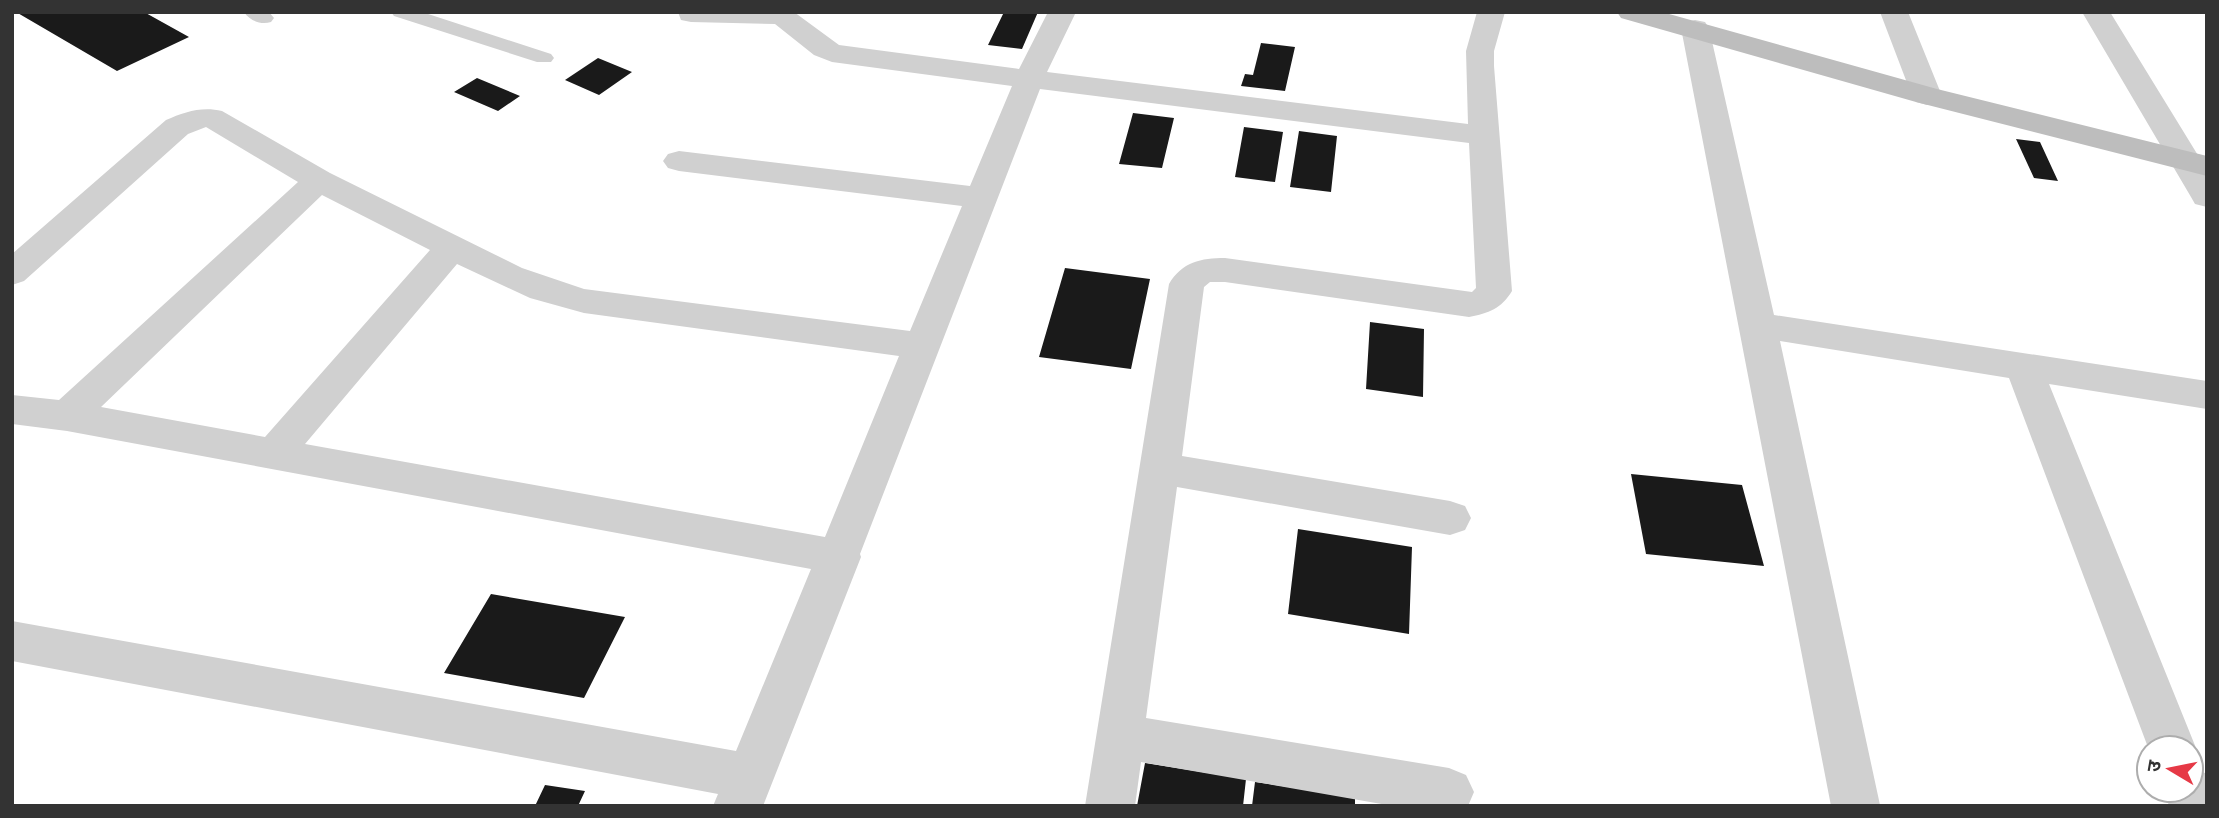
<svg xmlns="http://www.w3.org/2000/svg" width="2219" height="818" viewBox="0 0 2219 818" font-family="Roboto,'Noto Sans Devanagari',sans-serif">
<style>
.building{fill:#1a1a1a}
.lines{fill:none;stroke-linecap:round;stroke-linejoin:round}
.lane{fill:#d0d0d0;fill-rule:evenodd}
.street{fill:#d0d0d0;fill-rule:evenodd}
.secondary{fill:#bdbdbd;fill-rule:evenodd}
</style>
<rect width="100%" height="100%" fill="#fff"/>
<path class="building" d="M16,12h128l45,25 -72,34z
M1004,12h34l-16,37 -34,-4z
M1261,43l34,4 -10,44 -44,-5 4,-12 8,1z
M598,58l34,14 -33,23 -34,-15z
M477,78l43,18 -22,15 -44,-19z
M1133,113l41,5 -12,50 -43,-4z
M1244,127l39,5 -8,50 -40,-5z
M1299,131l38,5 -6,56 -41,-5z
M2016,139l24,3 18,39 -24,-3z
M1065,268l85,11 -19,90 -92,-12z
M1370,322l54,7 -1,68 -57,-8z
M1631,474l111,11 22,81 -118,-12z
M1298,529l114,18 -3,87 -121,-20z
M491,594l134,23 -41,81 -140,-25z
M1145,763l101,16 -3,27h-106z
M1255,782l100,15v9h-103z
M545,785l40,6 -7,15h-43z"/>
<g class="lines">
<path class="lane" d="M244,12h25l5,6 -3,4c-10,3 -21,-1 -27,-10z
M391,12h31l129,42 3,4 -3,4h-14l-143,-46z"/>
<path class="street" d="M678,12h116l45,33 180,24 29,-57h28l-29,60 421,52 -2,-73 11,-39h28l-11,39v15l18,225c-11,18 -23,22 -43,26l-244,-35h-15l-6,5 -22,169 268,45 15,5 6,12 -6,12 -15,5 -273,-48 -31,231 303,50 17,7 8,17 -6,14h-75l-252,-44 -6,44h-50l84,-522c13,-22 32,-26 56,-26l247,34 4,-4 -7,-145 -429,-54 -180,465 1,3 -98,249h-50l5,-12 -706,-133v-40l724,130 75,-182 -744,-138 -55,-7v-29l47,5 239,-218 -92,-55 -18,7 -164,147 -12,4v-31l154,-134c18,-8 36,-14 56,-9l108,62 192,95 62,21 326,42 52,-125 -283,-35 -11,-3 -5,-7 5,-7 11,-3 291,35 42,-100 -180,-24 -18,-7 -39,-31 -84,-2 -10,-2zM322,195l108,55 -165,187 -164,-30zM457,264l73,34 54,15 315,43 -74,181 -520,-93z
M1880,12h28l34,84 -4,6 -11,3 -11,-3 -4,-6z
M2082,12h28l97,158v37l-12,-3 -4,-7z
M1695,20l10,2 4,6 65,287 433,66v28l-158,-25 147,364 -5,11v-11l-42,2 -140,-372 -229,-37 100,464 -49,1 -150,-778 4,-6z
M2191,768l14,5 2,4v29h-38l-5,-16h27z"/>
<path class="secondary" d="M1617,12h45l275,77 270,67v20l-291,-74 -295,-84z"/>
</g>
<rect width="2219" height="818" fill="none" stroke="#333333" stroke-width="28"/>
<g transform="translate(2170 769) rotate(280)"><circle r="33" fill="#ffffff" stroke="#adadad" stroke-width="2"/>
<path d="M0-5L12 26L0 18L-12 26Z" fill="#e63946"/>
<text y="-10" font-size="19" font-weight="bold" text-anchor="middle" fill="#333333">उ</text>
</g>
</svg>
